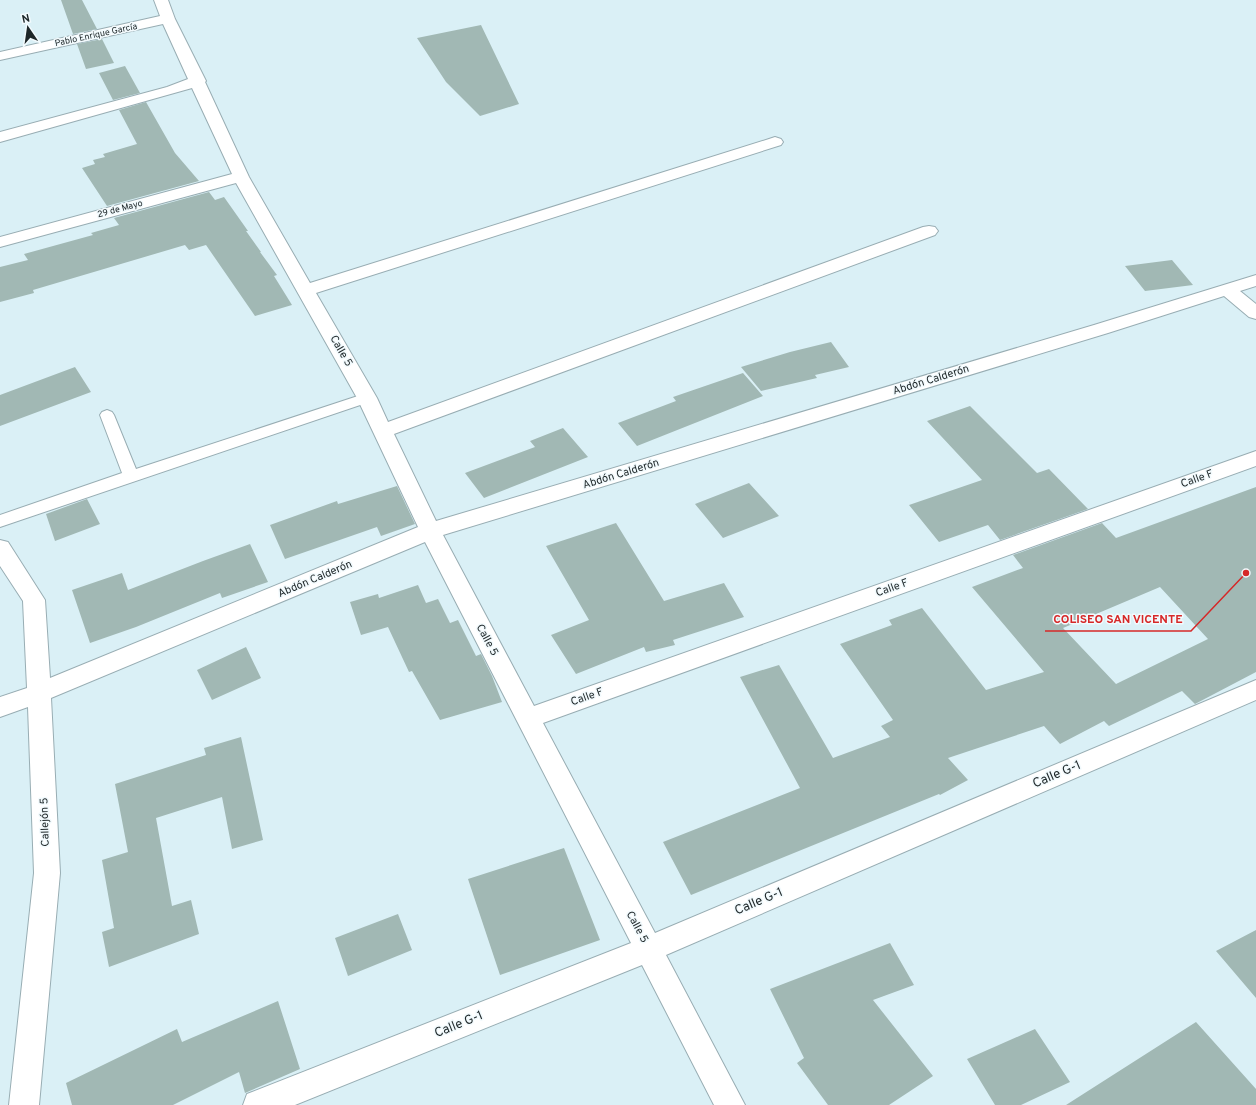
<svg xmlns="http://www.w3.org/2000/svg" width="1256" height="1105" viewBox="0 0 1256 1105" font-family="Overpass,sans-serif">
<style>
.building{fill:#a1b8b4;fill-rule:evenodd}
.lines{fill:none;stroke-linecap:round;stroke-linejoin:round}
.lane-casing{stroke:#98adb3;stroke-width:2}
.street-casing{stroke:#98adb3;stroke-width:2}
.lane{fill:#fff;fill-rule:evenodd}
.street{fill:#fff;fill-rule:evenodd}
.labels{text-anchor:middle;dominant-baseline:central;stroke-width:3;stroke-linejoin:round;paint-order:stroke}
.far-street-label{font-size:9px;fill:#1d2628;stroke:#f2fafd}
.street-label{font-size:11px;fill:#1d2628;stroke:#f2fafd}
.near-street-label{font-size:13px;fill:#1d2628;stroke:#f2fafd}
.leader{fill:none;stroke:#d62828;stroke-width:1.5}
.callout-dot{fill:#d62828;stroke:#f2fafd;stroke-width:1.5}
.callout-label{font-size:12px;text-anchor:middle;font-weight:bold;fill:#d62828;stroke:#f2fafd;stroke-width:3;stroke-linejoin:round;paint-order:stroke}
</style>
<rect width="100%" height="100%" fill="#daf0f6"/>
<path class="building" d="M61,0h21l15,29 -24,5z
M481,25l38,79 -39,12 -34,-34 -29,-44z
M102,39l12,24 -28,6 -9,-25z
M125,66l15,27 -27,7 -14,-27z
M146,102l29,51 24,28 -92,25 -25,-38 13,-4 -2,-4 12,-3 -2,-3 34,-10 -18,-34z
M209,192l6,8 9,-3 24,34h-2l15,21h-1l17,23 -3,1 18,29 -37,11 -49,-71 -17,5 -4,-5 -152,45 1,3 -34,9v-35l28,-7 -4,-6 69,-19 -2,-2 28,-8 -5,-7z
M1172,260l21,25 -48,6 -20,-25z
M831,342l18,25 -34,8 2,3 -56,13 -20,-24 49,-15z
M75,367l16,25 -91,34v-31z
M743,373l20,23 -126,50 -19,-23 58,-22 -3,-4z
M970,406l67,67 12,-4 39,40 -88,31 -12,-15 -49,17 -30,-37 73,-25 -55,-59z
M563,428l25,29 -104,41 -19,-25 70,-26 -5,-6z
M749,483l30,33 -56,22 -28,-34z
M397,486l18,38 -34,12 -4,-9 -92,32 -15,-34 67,-24 1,3z
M1256,487v185l-61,32 -13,-13 -73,35 -5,-5 -44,23 -16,-18 -96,32 20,22 -28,15 -1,-1 -248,101 -28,-53 137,-54 -60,-111 39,-12 54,93 57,-21 -9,-11 12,-6 -53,-76 52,-19 -3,-5 33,-12 64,82 58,-18 -72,-85 51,-19 -10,-13 89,-32 14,15zM1160,587l48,52 -92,45 -53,-56z
M87,499l13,25 -45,17 -9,-27z
M616,523l48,78 60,-18 20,34 -71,23 2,5 -29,7 -2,-5 -68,27 -25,-39 38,-15 -43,-74z
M250,544l18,38 -46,16 -2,-5 -84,34 -46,16 -18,-53 50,-17 6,17 75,-29z
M418,585l8,18 12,-4 12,24 8,-3 18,36 5,-2 11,22 10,26 -62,18 -28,-49 -3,1 -21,-45 -27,8 -11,-33 28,-8 1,4z
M246,647l15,31 -49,22 -15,-30z
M241,737l22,103 -31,9 -10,-52 -66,21 16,88 19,-6 8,34 -90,33 -7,-35 12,-4 -12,-68 26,-8 -13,-68 91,-29 -2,-7z
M564,848l36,92 -100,35 -32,-96z
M398,914l14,36 -64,26 -13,-38z
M1256,930v68l-40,-47z
M890,943l24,42 -41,15 60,76 -44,29h-61l-31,-42 7,-5 -34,-69z
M278,1001l22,68 -55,24 -6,-21 -66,33h-101l-6,-22 111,-54 5,13z
M1196,1022l60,67v16h-190z
M1035,1029l35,53 -49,23h-26l-28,-46z"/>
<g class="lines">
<g class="lane-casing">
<path id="lane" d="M367,393l5,2 2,3 -2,3 -372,126v-12l122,-42 -22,-58 2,-3 5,-2 5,2 2,3 22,54z"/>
</g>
<g class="street-casing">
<path id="street" d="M154,0h14l7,19 31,62 -1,1 44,95 61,106 459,-144 6,-2 6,2 2,3 -2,3 -465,148 61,105 11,24 535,-195 6,-1 6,1 3,4 -3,4 -541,199 42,87 658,-196 162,-50v11l-16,5 16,13v15l-7,-2 -25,-21 -116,37 -665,202 91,171 722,-255v15l-713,257 112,210 601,-253v20l-590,255 79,150h-31l-72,-140 -347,140h-52l4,-11 384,-151 -206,-401 -374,156 9,175 -21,232h-30l25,-232 -6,-166 -28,10v-20l27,-9 -4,-87 -23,-35v-26l8,2 37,58 5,78 368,-151 -61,-129 -121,-215 -236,64v-10l232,-63 -40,-86 -192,54v-10l167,-45 21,-8 -25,-55 -163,36v-8l160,-36z"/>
</g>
<use href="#lane" class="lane"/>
<use href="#street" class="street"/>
</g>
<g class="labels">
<g class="far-street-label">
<text transform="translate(96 35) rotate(-12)">Pablo Enrique García</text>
<text transform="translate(120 209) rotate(-15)">29 de Mayo</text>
</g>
<g class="street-label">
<text transform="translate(341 351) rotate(60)">Calle 5</text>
<text transform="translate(931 380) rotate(-17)">Abdón Calderón</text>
<text transform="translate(621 474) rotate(-17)">Abdón Calderón</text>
<text transform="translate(1197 479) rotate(-20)">Calle F</text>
<text transform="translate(315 579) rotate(-23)">Abdón Calderón</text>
<text transform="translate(892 588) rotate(-20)">Calle F</text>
<text transform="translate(487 640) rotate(62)">Calle 5</text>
<text transform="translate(587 697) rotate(-20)">Calle F</text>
<text transform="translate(45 822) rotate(-92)">Callejón 5</text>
<text transform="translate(637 927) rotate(62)">Calle 5</text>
</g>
<g class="near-street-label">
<text transform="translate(1057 775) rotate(-23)">Calle G-1</text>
<text transform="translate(759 902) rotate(-23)">Calle G-1</text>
<text transform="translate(459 1025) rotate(-22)">Calle G-1</text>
</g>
</g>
<path class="leader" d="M1246 573L1191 631H1045"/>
<circle class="callout-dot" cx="1246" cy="573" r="4"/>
<g class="callout-label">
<text x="1118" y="623">COLISEO SAN VICENTE</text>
</g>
<g transform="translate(28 28) rotate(347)" stroke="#f2fafd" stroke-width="3" paint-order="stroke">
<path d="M0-3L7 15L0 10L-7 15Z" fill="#1d2628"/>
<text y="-6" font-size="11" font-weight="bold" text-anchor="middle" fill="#1d2628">N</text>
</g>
</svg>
